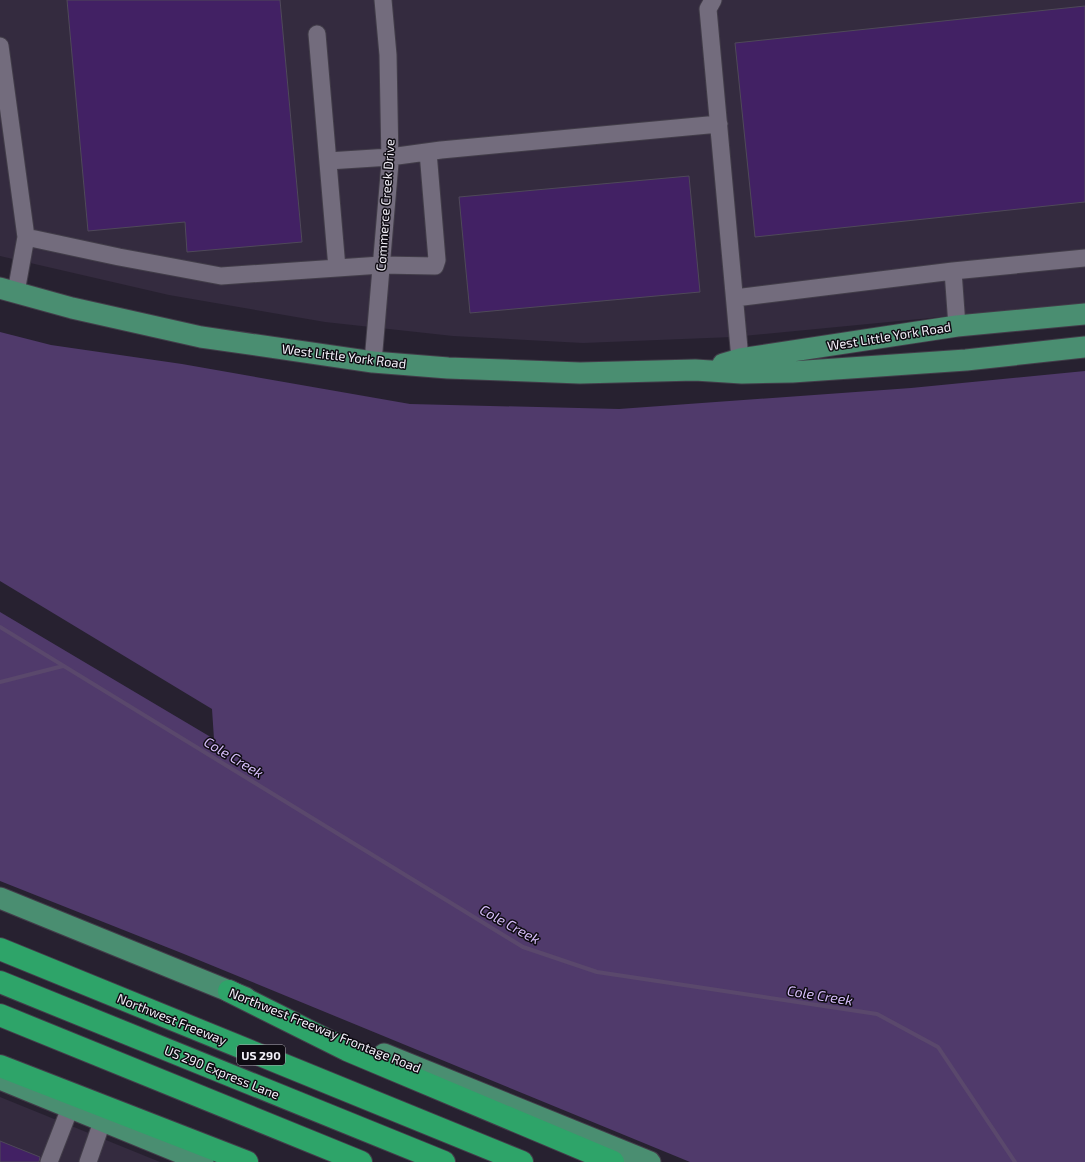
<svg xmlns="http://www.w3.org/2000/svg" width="1085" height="1162" viewBox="0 0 1085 1162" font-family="'Exo 2',sans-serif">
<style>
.built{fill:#342b3f}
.green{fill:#503a6b}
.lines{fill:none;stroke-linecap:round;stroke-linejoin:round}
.stream{stroke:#5a486c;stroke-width:4}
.building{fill:#422164;stroke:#4f4959}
.minor-casing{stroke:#423d49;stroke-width:19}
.major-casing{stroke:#423d49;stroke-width:23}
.highway-casing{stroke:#423d49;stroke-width:24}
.minor{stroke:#736c7d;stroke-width:17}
.major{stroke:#4a8e71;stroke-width:21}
.highway{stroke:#2ea469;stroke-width:22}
.labels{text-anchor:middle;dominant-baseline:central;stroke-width:3;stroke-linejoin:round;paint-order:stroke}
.shield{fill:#0f0c13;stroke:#afacb4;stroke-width:1}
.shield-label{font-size:12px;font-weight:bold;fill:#f3f0f9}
.street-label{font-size:13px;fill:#f3f0f9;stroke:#0f0c13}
.water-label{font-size:14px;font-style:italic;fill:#d6bdf9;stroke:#0f0c13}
</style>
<rect width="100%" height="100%" fill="#272130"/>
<path class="built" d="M0,0h1085v303l-352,34 -150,6 -130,-7 -128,-14 -156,-27 -169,-39z
M0,1097l160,65h-160z"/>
<path class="green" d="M0,332l51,13 131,19 228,40 209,5 292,-21 174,-17v791h-395l-506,-208 -184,-73v-269l214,127 -2,-30 -212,-128z"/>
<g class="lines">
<path class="stream" d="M0,627l523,320 74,25 280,42 61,33 77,115
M0,682l63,-16"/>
</g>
<path class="building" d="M67,0h213l22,242 -115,10 -2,-30 -97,9z
M1085,6v196l-330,35 -20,-194z
M689,176l11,116 -230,21 -11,-116z
M0,1141l40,16 -1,5h-39z"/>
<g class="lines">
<g class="minor-casing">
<path id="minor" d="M713,0l-5,9 32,350
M317,34l20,234
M0,46l26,191 -10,55
M328,161l62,-4 51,-7 278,-26
M26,237l93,20 102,19 160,-11 54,1 2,-6 -9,-108
M735,298l218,-27
M957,326l-4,-55 132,-13
M373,362l17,-199 -2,-108 -5,-55
M49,1162l21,-54
M88,1162l14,-40"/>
</g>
<g class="major-casing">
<path id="major" d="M0,288l72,20 129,29 172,25 75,6 132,5 115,-3 47,3 50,-1 174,-12 119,-13
M723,364l17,-5 217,-33 128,-12
M0,898l246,100
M384,1054l266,108
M0,1079l203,83"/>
</g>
<g class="highway-casing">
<path id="highway" d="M0,949l522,213
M0,982l444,180
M229,991l118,59 266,112
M0,1015l361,147
M0,1066l247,96"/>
</g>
<use href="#minor" class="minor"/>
<use href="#major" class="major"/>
<use href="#highway" class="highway"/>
</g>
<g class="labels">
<rect class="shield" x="237" y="1045" width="48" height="20" rx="3"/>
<g class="shield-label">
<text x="261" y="1055">US 290</text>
</g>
<g class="street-label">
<text transform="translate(385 205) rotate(-86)">Commerce Creek Drive</text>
<text transform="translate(889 336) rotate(-9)">West Little York Road</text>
<text transform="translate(344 356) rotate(7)">West Little York Road</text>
<text transform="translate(172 1019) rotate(22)">Northwest Freeway</text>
<text transform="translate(325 1030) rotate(22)">Northwest Freeway Frontage Road</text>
<text transform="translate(222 1072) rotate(22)">US 290 Express Lane</text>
</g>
<g class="water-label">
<text transform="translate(234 757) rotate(31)">Cole Creek</text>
<text transform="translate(510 924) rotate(29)">Cole Creek</text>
<text transform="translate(820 995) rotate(9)">Cole Creek</text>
</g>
</g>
</svg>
